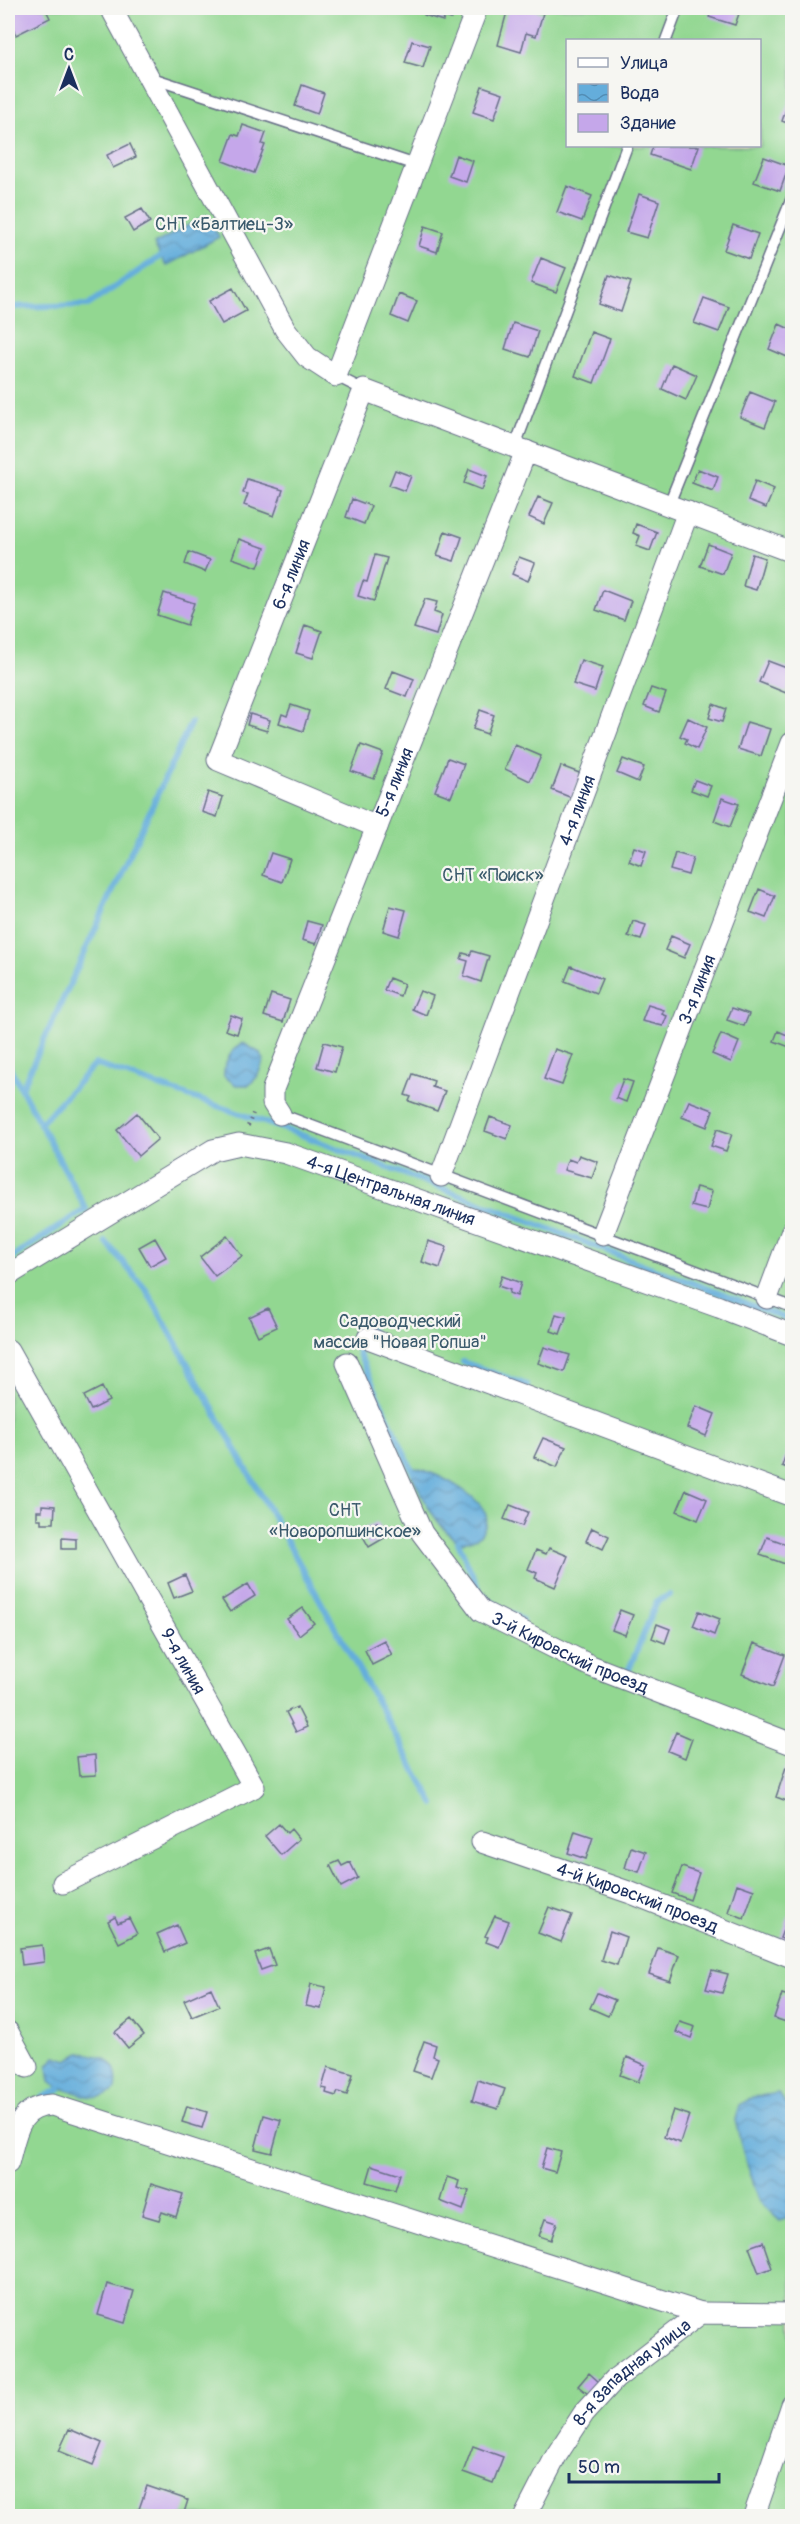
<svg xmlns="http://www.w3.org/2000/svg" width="800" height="2524" viewBox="0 0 800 2524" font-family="Pangolin,sans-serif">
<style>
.garden{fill:#92d791;stroke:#568378;stroke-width:1.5;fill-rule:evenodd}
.water{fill:url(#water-waves);stroke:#406e9c;stroke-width:1.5}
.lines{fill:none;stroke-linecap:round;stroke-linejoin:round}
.stream{stroke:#64addb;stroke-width:6}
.building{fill:#c5a7ea}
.service-casing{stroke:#676f87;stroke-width:13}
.minor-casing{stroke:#676f87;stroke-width:23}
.path{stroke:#676f87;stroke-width:4;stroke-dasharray:1.5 4.5;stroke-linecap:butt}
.service{stroke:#fff;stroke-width:10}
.minor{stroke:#fff;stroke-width:21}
.labels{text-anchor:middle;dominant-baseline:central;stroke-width:4.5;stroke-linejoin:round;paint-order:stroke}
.park-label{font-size:18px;fill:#39596b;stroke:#f6f6f2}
.street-label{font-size:18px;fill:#1b2f5e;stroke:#f6f6f2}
</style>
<defs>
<pattern id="water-waves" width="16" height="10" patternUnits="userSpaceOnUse" patternTransform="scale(1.5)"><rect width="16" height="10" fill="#64addb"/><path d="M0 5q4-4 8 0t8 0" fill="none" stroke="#528db5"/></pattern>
</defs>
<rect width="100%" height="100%" fill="#f6f6f2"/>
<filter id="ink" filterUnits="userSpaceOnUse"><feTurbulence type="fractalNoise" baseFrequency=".0167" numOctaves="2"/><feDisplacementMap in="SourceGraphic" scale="12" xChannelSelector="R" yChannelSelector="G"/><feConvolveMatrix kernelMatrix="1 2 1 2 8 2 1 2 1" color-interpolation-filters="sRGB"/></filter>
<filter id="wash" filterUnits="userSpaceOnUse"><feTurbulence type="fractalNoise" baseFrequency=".008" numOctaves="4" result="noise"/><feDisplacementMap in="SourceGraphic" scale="24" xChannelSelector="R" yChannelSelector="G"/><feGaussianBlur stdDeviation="1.35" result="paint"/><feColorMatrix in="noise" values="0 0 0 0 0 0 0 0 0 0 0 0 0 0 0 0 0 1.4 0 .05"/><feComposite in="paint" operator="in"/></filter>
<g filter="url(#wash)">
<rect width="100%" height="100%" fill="#f4e6d2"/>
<path class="garden" d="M8,8h784v2508h-784zM568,40h192v106h-192z"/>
<path class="water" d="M207,215l12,22 -53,29 -12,-22z
M243,1043l17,10 4,7 -7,17 -8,8h-13l-12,-9c-1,-13 8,-27 19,-33z
M415,1468c20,3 82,34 70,59 -6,13 -14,14 -27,15 -22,-17 -34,-42 -46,-67z
M80,2053c25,2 40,8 36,36 -16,14 -27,8 -44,2 -10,-3 -14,-3 -22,-10l-2,-15 8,-10 11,4z
M778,2093l10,13 4,12v98l-12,5 -20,-19 -16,-47 -9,-35 4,-15 15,-8z"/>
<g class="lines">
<path class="stream" d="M8,307l80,-2 73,-49
M8,1064l78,145 -78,51
M21,1090l170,-368
M40,1124l55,-60 201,69 496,188
M106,1242l41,49 287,513
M371,1330l-16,-6 4,30 54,118
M463,1362l64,23
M458,1542l22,50 9,9 33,19
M625,1671l3,1 29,-71 13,-6
M42,2098l18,-9"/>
</g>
<g id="blocks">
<path class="building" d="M8,8h37l5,10 -34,17 -8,-16z
M426,8h29l-4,11 -6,-2 -2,4 -19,-6z
M508,8h26l-1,2 10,3 -7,23 -10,-3 -5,19 -23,-7z
M712,8h29l-6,17 -26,-8z
M412,41l18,5 -7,22 -18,-5z
M302,85l22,8 -7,21 -22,-8z
M482,86l21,7 -9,26 -21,-7z
M792,92v33l-10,-4z
M243,125l23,8 -4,11 3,1 -11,28 -31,-12 10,-27 6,2z
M130,144l6,13 -23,11 -6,-13z
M653,146h46l-8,23 -41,-14z
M456,155l17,6 -7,21 -17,-6z
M764,157l25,9 -9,25 -26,-9z
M567,186l25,10 -10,25 -25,-9z
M639,194l20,7 -12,37 -21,-6z
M142,209l8,13 -17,10 -8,-14z
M733,225l25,9 -9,25 -25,-9z
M425,226l18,6 -6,20 -18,-6z
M541,258l25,10 -10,24 -25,-9z
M609,275l22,7 -10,30 -22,-8z
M233,288l13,23 -24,13 -13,-23z
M399,294l18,7 -9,22 -17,-7z
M704,298l25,9 -10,25 -25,-9z
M513,323l25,8 -8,26 -25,-8z
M779,324l13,6v29l-23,-10z
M591,332l19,7 -16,44 -19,-7z
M672,364l25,11 -11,25 -24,-11z
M750,392l25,10 -10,25 -25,-10z
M469,469l18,7 -5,14 -18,-7z
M698,469l20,8 -5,14 -21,-8z
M395,470l16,6 -6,15 -16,-6z
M247,479l36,11 -9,26 -30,-11 4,-11 -5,-1z
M755,481l19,8 -8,19 -18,-7z
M538,497l15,6 -9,21 -15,-7z
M352,499l19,7 -7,18 -18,-7z
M636,524l21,8 -7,19 -14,-5 4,-10 -7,-3z
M445,531l17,6 -8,24 -17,-5z
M239,539l26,9 -7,19 -26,-9z
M708,544l23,9 -8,21 -23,-8z
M189,552l21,8 -5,12 -20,-8z
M752,554l13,4 -9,32 -13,-4z
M375,555l12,3 -13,43 -16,-5 5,-15 4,1z
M519,557l16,6 -7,18 -16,-7z
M603,590l28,11 -7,19 -28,-10z
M164,593l30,10 -7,22 -30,-10z
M425,599l12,3 -3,10 8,3 -6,20 -22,-7z
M305,625l17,6 -9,27 -17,-5z
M581,660l22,7 -8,24 -22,-7z
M768,661l24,9v7l-6,16 -27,-11z
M393,671l21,8 -7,18 -21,-8z
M651,688l15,5 -7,19 -15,-6z
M713,704l13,5 -4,13 -13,-4z
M291,705l18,6 -6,20 -24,-8 3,-9 5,2z
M480,710l14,5 -7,19 -14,-5z
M250,714l20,6 -3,11 -20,-6z
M688,718l19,9 -10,22 -12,-6 2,-4 -7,-3z
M747,722l23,7 -9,27 -23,-7z
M361,745l22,8 -9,26 -23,-8z
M515,745l26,11 -11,25 -25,-12z
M448,758l16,6 -13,33 -16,-6z
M623,759l21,8 -6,15 -21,-9z
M561,766l21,8 -10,24 -20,-8z
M695,780l16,6 -4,10 -16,-6z
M208,792l15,5 -6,20 -15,-5z
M722,798l17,6 -9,23 -16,-6z
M634,847l12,4 -5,15 -12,-5z
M271,853l19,6 -8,23 -19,-7z
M675,853l18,5 -5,17 -18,-5z
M759,889l16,7 -9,22 -16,-6z
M390,906l16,4 -7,26 -16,-5z
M307,921l15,4 -6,19 -14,-4z
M633,921l13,4 -5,15 -13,-4z
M671,936l19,8 -6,14 -19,-8z
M472,951l17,5 -8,26 -17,-6 4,-15 -7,-2 2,-6 7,2z
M571,966l31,13 -6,14 -31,-12z
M389,978l15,6 -4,12 -16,-6z
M420,991l13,5 -7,19 -14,-6z
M271,994l19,6 -7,22 -19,-6z
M648,1005l16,5 -2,4 5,2 -4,10 -21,-5z
M732,1008l17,6 -5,12 -17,-6z
M231,1015l11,4 -5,15 -12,-4z
M778,1031l14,6v11l-18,-7z
M721,1034l18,8 -8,20 -19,-8z
M324,1042l18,5 -7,25 -18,-5z
M555,1049l18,6 -11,30 -18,-6z
M413,1074l21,7 -2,6 13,4 -8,20 -28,-10 2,-4 -6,-2z
M623,1079l10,3 -7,20 -10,-4z
M689,1101l24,9 -6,17 -25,-10z
M137,1113l21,26 -20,17 -21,-26z
M490,1117l22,8 -5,14 -22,-8z
M717,1129l15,5 -6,17 -15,-5z
M579,1155l19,7 -6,16 -28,-8 4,-11 8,3z
M696,1187l16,4 -5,19 -16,-4z
M227,1236l15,20 -27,20 -15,-19z
M155,1238l11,19 -16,9 -11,-19z
M428,1241l19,6 -7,21 -18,-6z
M502,1276l19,7 -4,13 -8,-3 1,-3 -12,-4z
M268,1308l9,19 -19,9 -9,-19z
M556,1314l10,3 -6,17 -9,-3z
M544,1347l26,8 -6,17 -26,-9z
M102,1387l7,14 -18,9 -7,-14z
M696,1406l19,8 -9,22 -19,-8z
M792,1436v34l-10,-4z
M543,1438l23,9 -9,20 -23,-10z
M686,1490l21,9 -9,21 -21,-9z
M42,1505l13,1 -1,17h-13v-4h-4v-8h5z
M510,1505l18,7 -6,14 -18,-7z
M377,1522l9,15 -17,10 -9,-16z
M592,1528l17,8 -6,13 -17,-8z
M767,1537l25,9 -4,19 -28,-10z
M62,1538l14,1v10h-14z
M549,1548l19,8 -13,31 -20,-9 2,-5 -9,-4 8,-19 10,4z
M185,1575l7,16 -18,7 -6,-15z
M248,1584l7,12 -25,16 -8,-12z
M303,1608l11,15 -15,12 -12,-16z
M620,1610l13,5 -8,20 -13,-5z
M699,1611l21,8 -6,16 -21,-9z
M657,1624l13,5 -5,14 -13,-5z
M384,1640l8,15 -20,10 -7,-15z
M754,1643l31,12 -12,32 -31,-13z
M297,1707l10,20 -11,5 -10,-20z
M676,1732l16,7 -7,19 -17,-7z
M95,1755l1,20 -17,1 -2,-19z
M786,1767l6,3v33l-16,-6z
M279,1824l8,9 4,-4 8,10 -18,16 -16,-19z
M575,1831l18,6 -7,22 -18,-6z
M631,1847l15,5 -7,20 -14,-4z
M339,1861l3,5 8,-4 8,16 -17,9 -11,-22z
M682,1867l17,6 -9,27 -18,-7z
M737,1884l17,6 -10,28 -16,-6z
M549,1907l23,8 -11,27 -23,-9z
M789,1915l3,2v25l-12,-4z
M495,1916l14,5 -10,26 -13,-5 2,-5 -3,-1z
M115,1917l3,6 11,-5 8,16 -18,9 -11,-22z
M177,1925l8,18 -20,9 -8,-18z
M610,1931l16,6 -9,28 -16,-5z
M42,1945l2,17 -22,3 -2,-17z
M658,1948l21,7 -9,26 -21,-7z
M269,1949l6,16 -14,5 -6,-16z
M712,1970l16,4 -6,19 -16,-4z
M311,1984l15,3 -5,22 -15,-3z
M211,1988l8,18 -27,11 -8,-17z
M597,1993l18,7 -7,16 -18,-8z
M782,1994l10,3v27l-18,-6z
M131,2019l13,16 -16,13 -13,-16z
M680,2022l15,5 -4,11 -15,-6z
M424,2041l12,4 -3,11 5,2 -7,19 -18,-6z
M627,2057l18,8 -7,17 -18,-7z
M328,2067l25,7 -6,21 -9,-3 -2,4 -10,-3 1,-4 -5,-1z
M478,2080l27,9 -7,20 -26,-8z
M187,2106l20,6 -5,16 -20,-6z
M673,2110l16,5 -9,28 -16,-6z
M264,2115l17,5 -9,33 -17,-4z
M547,2148l14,4 -6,20 -14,-4z
M372,2165l28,9 -5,16 -28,-8z
M447,2177l12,4 -2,7 12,3 -6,19 -23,-9z
M151,2184l32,10 -7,23 -14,-5 -3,8 -17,-5z
M545,2219l12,4 -6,17 -12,-4z
M763,2242l9,26 -13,5 -10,-26z
M107,2284l27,7 -9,32 -27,-8z
M589,2373l10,9 -11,12 -10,-8z
M69,2429l33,14 -9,22 -34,-14z
M473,2446l30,11 -10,26 -30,-11z
M147,2486l41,14 -5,16h-22l-22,-7z"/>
</g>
</g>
<g filter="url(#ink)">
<use href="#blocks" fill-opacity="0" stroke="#676f87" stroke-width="1.5"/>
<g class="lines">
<g class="service-casing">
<path id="service" d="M666,40l12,-32
M152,78l264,87
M336,376l28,14
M515,446l112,-300
M669,504l123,-306
M280,1114l512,193"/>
</g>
<g class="minor-casing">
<g id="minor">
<path d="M111,8l174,321 22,28 29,19 141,-368"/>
<path id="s1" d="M377,827l-159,-67 146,-370 428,162"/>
<path id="s2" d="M280,1114l-7,-11v-14l253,-638"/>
<path id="s3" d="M441,1176l247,-664"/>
<path id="s4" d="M603,1234l189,-491"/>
<path id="s5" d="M8,1275l205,-125 26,-6 47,9 433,154 73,28"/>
<path d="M767,1298l25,-67"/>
<path d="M368,1338l424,158"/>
<path id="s6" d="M8,1350l246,437 -191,96"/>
<path id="s7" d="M347,1363l75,170 59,78 110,55 201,78"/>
<path id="s8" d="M482,1842l149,51 161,64"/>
<path d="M8,2032l19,35"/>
<path d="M8,2163c8,-28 9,-57 44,-58l649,208"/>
<path id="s9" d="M525,2516l31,-60 28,-43 31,-34 86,-66 91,1"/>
<path d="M754,2516l38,-111"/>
</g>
</g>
<path class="path" d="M248,1126l6,-15"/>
<use href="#service" class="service"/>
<use href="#minor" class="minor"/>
</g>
</g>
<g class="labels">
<g class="park-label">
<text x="224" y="224">СНТ «Балтиец-3»</text>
<text x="493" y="875">СНТ «Поиск»</text>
<text x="400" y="1321">Садоводческий<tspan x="400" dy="21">массив "Новая Ропша"</tspan></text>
<text x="345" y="1510">СНТ<tspan x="345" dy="21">«Новоропшинское»</tspan></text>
</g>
<g class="street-label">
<text stroke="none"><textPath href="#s1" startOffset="372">6-я линия</textPath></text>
<text stroke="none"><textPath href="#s2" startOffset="357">5-я линия</textPath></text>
<text stroke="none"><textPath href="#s3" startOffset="390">4-я линия</textPath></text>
<text stroke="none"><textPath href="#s4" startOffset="262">3-я линия</textPath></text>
<text stroke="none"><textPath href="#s5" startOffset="426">4-я Центральная линия</textPath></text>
<text stroke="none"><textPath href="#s7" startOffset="382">3-й Кировский проезд</textPath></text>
<text stroke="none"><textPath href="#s6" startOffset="357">9-я линия</textPath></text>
<text stroke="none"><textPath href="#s8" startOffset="165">4-й Кировский проезд</textPath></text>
<text stroke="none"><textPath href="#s9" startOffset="182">8-я Западная улица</textPath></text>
</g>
</g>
<rect width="800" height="2524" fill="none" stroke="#f6f6f2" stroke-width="30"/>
<rect x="566" y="39" width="195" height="108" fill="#f6f6f2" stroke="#9ea6b7" stroke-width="1.5"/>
<rect x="578" y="58" width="30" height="9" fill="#ffffff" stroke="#9ea6b7" stroke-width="1.5"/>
<text x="620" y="69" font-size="18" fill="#1b2f5e">Улица</text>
<rect x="578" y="84" width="30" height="18" fill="url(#water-waves)" stroke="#9ea6b7" stroke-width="1.5"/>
<text x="620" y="99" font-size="18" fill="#1b2f5e">Вода</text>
<rect x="578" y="114" width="30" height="18" fill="#c5a7ea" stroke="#9ea6b7" stroke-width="1.5"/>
<text x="620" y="129" font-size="18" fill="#1b2f5e">Здание</text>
<g transform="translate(69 69)" stroke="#f6f6f2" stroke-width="4.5" paint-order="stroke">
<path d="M0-4.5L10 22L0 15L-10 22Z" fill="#1b2f5e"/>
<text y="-9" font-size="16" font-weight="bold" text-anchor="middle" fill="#1b2f5e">С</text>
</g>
<path d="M569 2473v9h150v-9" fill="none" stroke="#1b2f5e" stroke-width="3"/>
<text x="578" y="2473" font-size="18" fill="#1b2f5e" stroke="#f6f6f2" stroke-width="4.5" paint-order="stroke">50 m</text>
</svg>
